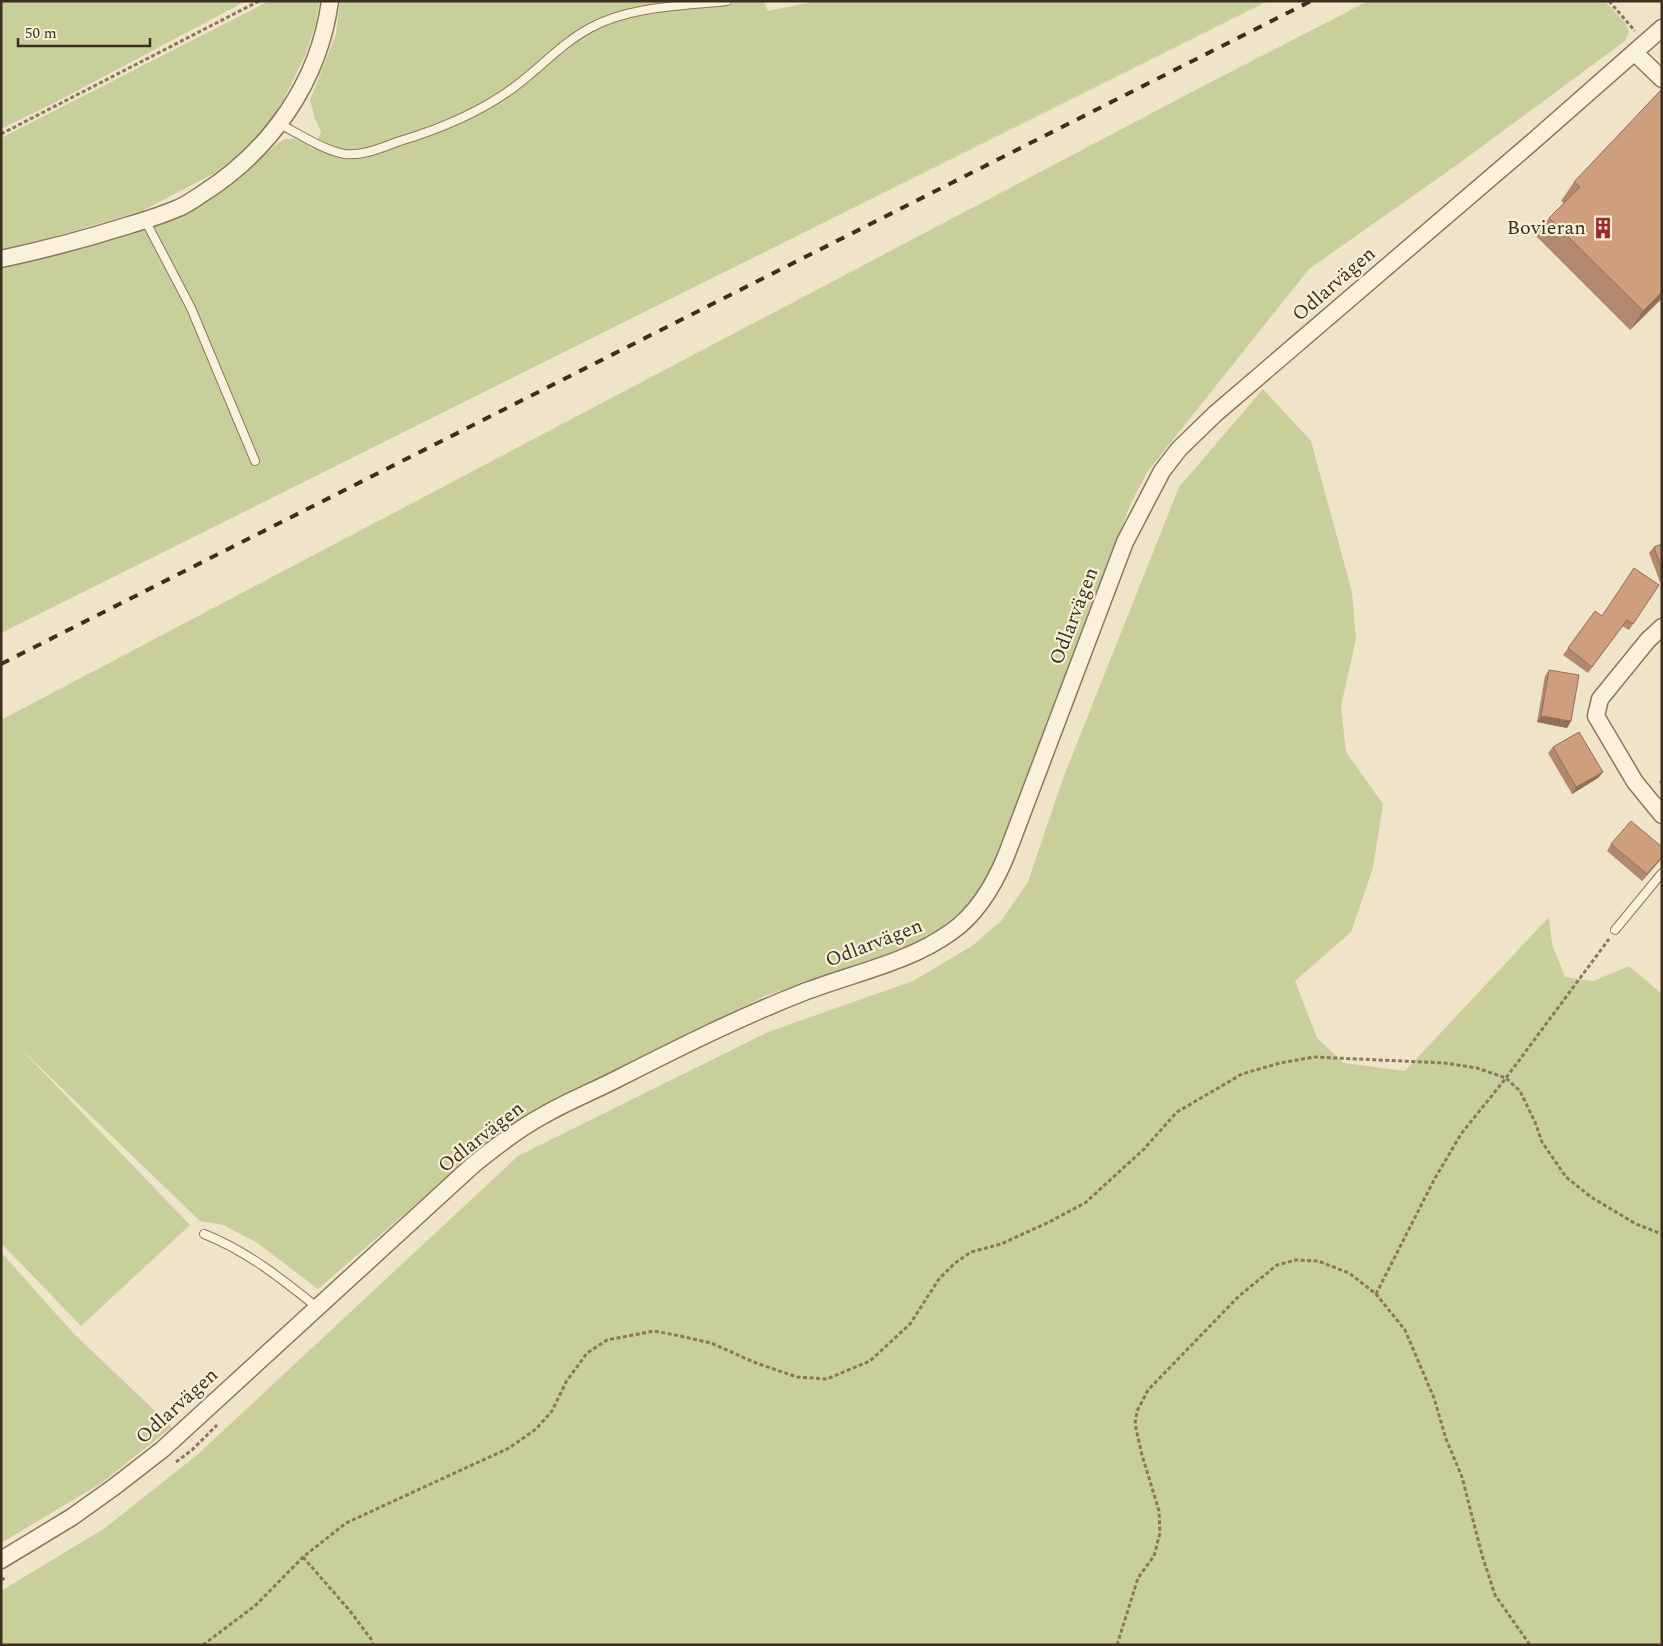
<svg xmlns="http://www.w3.org/2000/svg" width="1663" height="1646" viewBox="0 0 1663 1646" font-family="Spectral,serif">
<style>
.green{fill:#c9cf9b}
.lines{fill:none;stroke-linecap:round;stroke-linejoin:round}
.service-casing{stroke:#8d765c;stroke-width:10}
.minor-casing{stroke:#8d765c;stroke-width:19}
.path{stroke:#8d765c;stroke-width:3;stroke-dasharray:4 2.5;stroke-linecap:butt}
.service{stroke:#faf1dc;stroke-width:8}
.minor{stroke:#faf1dc;stroke-width:16}
.rail{stroke:#3d2e20;stroke-width:4;stroke-dasharray:9 9;stroke-linecap:butt}
.wall{fill:#b2896c}
.shaded-wall{fill:#916f58}
.building{fill:#cf9f7d;stroke:#916f58}
.labels{text-anchor:middle;dominant-baseline:central;stroke-width:4.5;stroke-linejoin:round;paint-order:stroke}
.poi-label{font-size:20px;fill:#3d2e20;stroke:#f7eed8;text-anchor:end}
.street-label{font-size:20px;fill:#3d2e20;stroke:#f7eed8}
</style>
<rect width="100%" height="100%" fill="#f0e4c8"/>
<path class="green" d="M1,1h245l-192,102 -53,26z
M269,1h51l-5,25 -9,27 -21,44 -25,39 -17,16 -30,22 -71,37 -117,34 -24,5v-112z
M340,1h424l4,10 48,-10h452l-1267,632v-365l27,-6 116,-35 75,-36 33,-25 26,-23 7,-4h10l10,5 9,6 7,-19 -6,-12 -5,-19 26,-66z
M1368,1h237l21,23 3,8 -4,9 -171,126 -145,102 -161,202 -17,32 -137,367 -24,33 -31,26 -39,21 -135,46 -233,115 -39,26 -175,152 -62,-47 -33,-17 -23,-4 -182,-175 172,179 -109,101 -80,-83v-523l1187,-626z
M1263,389l48,52 41,151 4,47 -15,67 5,46 37,52 -10,64 -22,64 -56,49 22,57 27,25 61,8 144,-154 3,27 13,33 28,4 36,-15 33,28v651h-1661v-54l104,-63 92,-73 321,-299 250,-124 145,-51 59,-35 29,-25 27,-39 34,-101 117,-294z
M1,1252l73,82 98,93 -72,57 -99,59z"/>
<g class="lines">
<g class="service-casing">
<path id="service" d="M280,124c19,10 45,27 65,30 19,2 38,-7 55,-13 40,-12 79,-28 113,-53 26,-19 49,-45 77,-60 40,-22 93,-22 137,-27
M145,220l46,88 64,153
M1615,930l47,-57
M204,1234c43,17 78,45 114,74"/>
</g>
<g class="minor-casing">
<path id="minor" d="M1635,53l27,26
M1,259c42,-9 84,-20 125,-33 17,-5 34,-10 50,-17 9,-3 18,-10 26,-15 69,-44 117,-112 128,-193
M1662,627l-14,13 -48,59 -4,17 39,66 27,33
M1,1560l71,-43 42,-30 49,-38 310,-284c22,-18 45,-36 71,-50 24,-14 50,-24 75,-37 61,-31 121,-61 185,-86 49,-19 104,-29 147,-60 26,-18 43,-47 55,-76l119,-314 37,-71 17,-22 36,-35 315,-270 132,-116"/>
</g>
<path class="path" d="M1609,1l26,30
M1,134l258,-133
M1376,1294l58,-114 27,-46 45,-56 103,-139
M176,1462l16,-12 25,-25
M303,1557l47,54 21,28 2,6
M1,1580l6,-3
M203,1645l53,-40 47,-48 43,-34 163,-75 27,-19 16,-18 14,-29 21,-29 20,-13 47,-9 26,5 31,7 45,20 41,14 30,2 43,-18 40,-37 29,-45 16,-16 16,-11 30,-8 48,-22 36,-19 59,-54 33,-37 65,-38 38,-11 34,-6 131,6 32,5 29,10 14,13 15,31 7,20 24,35 25,20 45,27 26,10
M1117,1645l21,-67 16,-22 6,-23 -1,-22 -17,-56 -7,-31 2,-13 11,-21 91,-94 38,-31 19,-5 22,1 31,12 27,21 29,36 29,68 12,41 16,38 20,78 13,40 35,50"/>
<use href="#service" class="service"/>
<use href="#minor" class="minor"/>
<path class="rail" d="M1,664l1310,-663"/>
</g>
<path class="wall" d="M1662,93v206l-32,31 -94,-94 13,-18 15,-15 -3,-2 13,-19z
M1662,544v37l-2,1 -11,-29 5,-6z
M1659,585l-30,45 -7,-4 -34,47 -25,-18 32,-44 7,5z
M1549,670l22,51 -4,7 -30,-6 8,-46z
M1553,747l50,25 -5,6 -26,16 -24,-41z
M1662,778v7l-3,-3z
M1611,844l51,3v11l-20,23 -35,-30z"/>
<path class="shaded-wall" d="M1662,292l-1,6 -31,32 13,-19z
M1541,716l30,5 -4,7 -30,-6z
M1603,772l-5,6 -26,16 4,-7z
M1662,857v1l-20,23 5,-7z"/>
<path class="building" d="M1660,91l2,2v199l-19,19 -94,-93 31,-31 -6,-5z
M1662,544v26l-8,-23z
M1634,568l25,17 -26,39 -6,-4 -35,47 -24,-19 27,-37 7,5z
M1549,670l30,5 -8,46 -30,-5z
M1579,732l24,40 -27,15 -23,-40z
M1631,821l31,26v10l-15,17 -36,-30z"/>
<defs>
<g id="building-bare" transform="scale(1.725)"><path d="M-4-6H4V6H1V3H-1V6H-4ZM-2.5-4.3h1.7v1.8h-1.7ZM.8-4.3h1.7v1.8H.8ZM-2.5-1h1.7V.8h-1.7ZM.8-1h1.7V.8H.8Z" fill="#9e2a2b" stroke="#f7eed8" stroke-width="2.5" paint-order="stroke"/></g>
</defs>
<g fill-rule="evenodd">
<use href="#building-bare" x="1603" y="228"/>
</g>
<g class="labels">
<g class="poi-label">
<text x="1586" y="228">Bovieran</text>
</g>
<g class="street-label">
<text transform="translate(1334 284) rotate(-41)">Odlarvägen</text>
<text transform="translate(1074 616) rotate(-69)">Odlarvägen</text>
<text transform="translate(874 943) rotate(-21)">Odlarvägen</text>
<text transform="translate(481 1137) rotate(-38)">Odlarvägen</text>
<text transform="translate(177 1406) rotate(-42)">Odlarvägen</text>
</g>
</g>
<rect width="1663" height="1646" fill="none" stroke="#3d2e20" stroke-width="5"/>
<path d="M18 38v8h132v-8" fill="none" stroke="#3d2e20" stroke-width="2.5"/>
<text x="25" y="38" font-size="15" fill="#3d2e20" stroke="#f7eed8" stroke-width="4" paint-order="stroke">50 m</text>
</svg>
